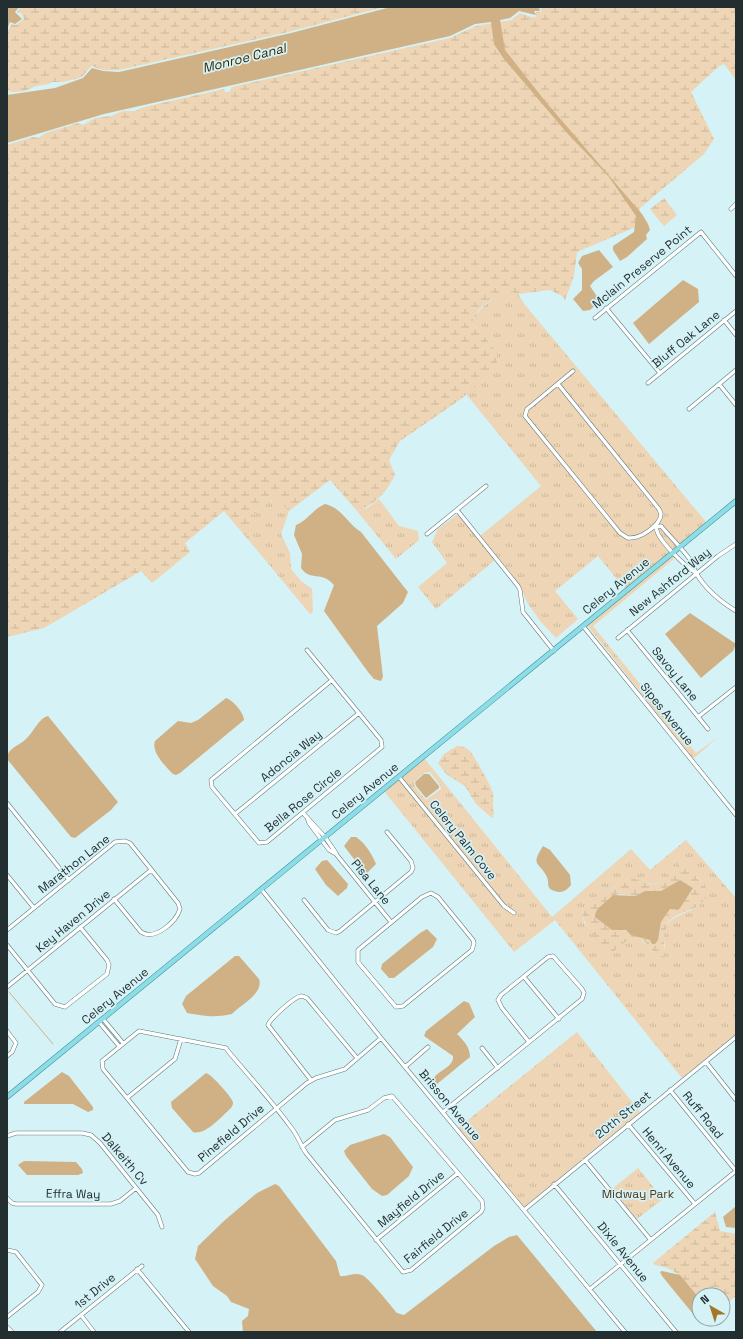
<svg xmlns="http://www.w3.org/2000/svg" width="743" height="1339" viewBox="0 0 743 1339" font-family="'Space Grotesk',sans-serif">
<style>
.grass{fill:url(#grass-tufts);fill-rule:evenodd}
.wetland{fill:url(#wetland-marsh);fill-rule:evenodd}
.water{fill:#d0b185}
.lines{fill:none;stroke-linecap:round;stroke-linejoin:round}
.stream{stroke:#d0b185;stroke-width:1}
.minor-casing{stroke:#607b7f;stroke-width:4.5}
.major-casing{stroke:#36909b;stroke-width:5.5}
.minor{stroke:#fff;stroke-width:3.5}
.major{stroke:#8ddce6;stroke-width:4.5}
.labels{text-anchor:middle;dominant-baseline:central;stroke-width:3.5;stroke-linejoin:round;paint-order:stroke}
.street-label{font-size:12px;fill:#232e30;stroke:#d5f2f6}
.park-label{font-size:12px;fill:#4f3916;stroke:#d5f2f6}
.water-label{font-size:13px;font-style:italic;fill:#3b2601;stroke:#d5f2f6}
</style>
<defs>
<pattern id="grass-tufts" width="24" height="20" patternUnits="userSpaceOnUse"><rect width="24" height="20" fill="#edd5b5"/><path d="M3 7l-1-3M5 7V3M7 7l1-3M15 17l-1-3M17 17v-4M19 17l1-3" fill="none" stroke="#cbb79c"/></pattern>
<pattern id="wetland-marsh" width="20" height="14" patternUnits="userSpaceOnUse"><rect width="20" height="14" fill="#edd5b5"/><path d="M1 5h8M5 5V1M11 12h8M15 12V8" fill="none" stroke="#cbb79c"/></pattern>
</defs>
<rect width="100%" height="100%" fill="#d5f2f6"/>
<path class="grass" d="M511,292l7,2 7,11 181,217 -81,67 -27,-33 -43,35 23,28 -22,19 -16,-17 -13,-19 -8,-18 -39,-48 61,-50 -75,-92 28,-23 3,-19 -24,-29v-5c11,-14 21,-21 38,-26z
M275,498l14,13 -8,23 9,19 1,16 10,12 11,8 1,23 -3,2 -59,-71 -2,-13v-10l5,-4 3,-6z
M379,499l20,27 19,5 1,9 -23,19 -39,-48 12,-4z
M458,514l37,46 -59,49 -18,-22 29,-24 -15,-21 6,-13z
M675,553l1,4 -83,69 103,127 21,-15 -24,21 -106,-134z
M424,758l128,159 79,-68 19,21 36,-30 50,58v136l-54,44 -127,-158 -41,32 -130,-161 15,-12 104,129 12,7 1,-3 -11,-7 -104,-128zM430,772l10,13 1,4 -15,11 -11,-13 -1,-5 10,-9zM676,866l19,9 7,7 -3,24c-22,13 -39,10 -34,42l-12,5c-6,-11 -16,-18 -29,-11 -3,2 -4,5 -8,6 -4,2 -8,3 -13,4l-4,-14 -15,-15 -2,-13c6,-6 14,-7 21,-12 7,-5 12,-14 19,-16 23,-7 37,16 54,-16z
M577,1032l63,80 -116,95 -66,-79z
M638,1168l25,31 -26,20 -25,-30z"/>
<path class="wetland" d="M21,7h363l-96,25 -169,38h-16l-12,-4 -9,11 -7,2 -12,3h-11l-3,2 -13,2 -11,5 -11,1 -7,-1v-58l4,-9 5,1 8,-6 -3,-6 -4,-1z
M541,7h18l2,2 3,-2h172v73l-12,-16 -6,3 -27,25 23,47 -10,15 -64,54 -2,18 -61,26 -3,24 -9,24 -3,-4 -12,-6 -32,4 -7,-2 -20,8 -11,8 -7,10v5l24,29v11l-3,8 -33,28 -61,42 -11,19 6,15c-9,18 -19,29 -38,36l-27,-31 -41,31 -14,-13 -18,12 -3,6 -5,4v10l2,13 -27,-32 -39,32 5,9 -38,31 -11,-12 -97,57 -37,9v-492l26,-8 5,1 8,-5 32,-10 5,2 12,-7 16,-2 12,-5h12l9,-4 80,-18 1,3h4l3,-5 218,-49 26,-12 35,-6 9,-7 11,4h5v-5h5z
M664,198l13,17 -13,11 -14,-17z
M457,746c4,0 8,1 12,4 4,3 23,38 24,43 1,7 -1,14 1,21l-2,4 -16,-14 -11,-18 -19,-12 -8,-11 6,-9z
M681,861h5l4,3 8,15 7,6 2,10 -8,11 -24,10 -7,6 -4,12v23l-6,1 -14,-17c-7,0 -15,-2 -22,3 -5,4 -7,7 -13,10l-6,-2c-4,-20 -24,-25 -20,-45 8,-3 15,-5 22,-11 7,-5 11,-12 19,-16 14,-6 26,11 41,0 7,-5 10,-13 16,-19zM680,880l13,8 -15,22 -8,-1 -9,13 -2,14 -8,6v-2c-12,-5 -25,-12 -37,-10l-14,-10 -3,-10 4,-5 17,-11 17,2 10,-5h16z
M715,1212l5,19 16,3v62l-13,10v-11h-24v3c-19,-15 -16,-29 -44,-33l-2,-2z"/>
<path class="water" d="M7,7h12l-4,5 7,7 -7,5 -5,-2 -3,7z
M391,7l144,1 4,-1 1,4h-6l2,4 -17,-4 -9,7 -10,2 5,30 40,51 97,113 6,10 2,6 -4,5 1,4 -20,18 -7,4 -7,-11v-4l21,-14 2,-16 -27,-39 -42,-44 -63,-74 -10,-15 -3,-22 -16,2 -25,12 -346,78 -97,29v-48l48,-7 28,-10 9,-10 11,3 16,1 172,-39z
M599,250l14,17 -19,14 -4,5 10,15 -10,9 -7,1 -10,-12 9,-9v-21l-4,-6 4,-7z
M683,280l15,9 1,13 -50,42 -16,-21z
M325,504c17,4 22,19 36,28l47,60 -5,11 -26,23 6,51 -2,4 -7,-2 -6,-7 -44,-61 10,-26c-13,-15 -23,-3 -33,-17l1,-14 -8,-19 2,-10c11,-4 17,-16 29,-21z
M690,613l46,31 -3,7 -32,27 -36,-44z
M226,698c7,2 18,15 18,22l-64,53 -4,2 -3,-1c-8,-8 -22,-22 -18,-33l23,-20 13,2 7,-3z
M48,716l70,86 -7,8 -36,28 -4,-1 -64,-78c0,-11 12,-13 19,-20 7,-6 13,-21 22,-23z
M424,774h5l10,12v2l-13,10 -10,-12 -1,-4z
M351,837h5c9,6 16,17 20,27l-9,9 -3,-1 -20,-26z
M543,846l7,4 17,21 3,4 1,10c-6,8 -12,9 -21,4 -3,-4 -1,-7 -3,-12 -8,-16 -17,-10 -4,-31z
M327,860l21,24 -1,4 -9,8 -12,-11 -11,-16 7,-8z
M680,880l13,8 -13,20 -2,2 -8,-1 -9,13 -3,18 -3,4h-3l-2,-4 -19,-5 -5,-5h-14l-17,-13c0,-10 12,-15 18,-22l22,1 10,-5h16z
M427,929l10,10 -4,8 -39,31h-5l-8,-9 1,-5 38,-31z
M235,956h4l20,23c5,15 -19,26 -27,35 -18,4 -27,2 -45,-1l-5,-9 4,-8z
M464,1001l5,2 6,14 -18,17c7,7 13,13 13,23l-33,27 -4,-3c2,-11 21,-12 20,-25l-29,-20 2,-5z
M62,1072l7,4 24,31v3l-5,2 -15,-8h-49v-2z
M206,1073c5,1 25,23 27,29 0,3 -1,4 -2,6 -9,8 -26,28 -38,24l-21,-24 -1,-6z
M384,1134l6,3 23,30 -4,9 -22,19 -5,1 -10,-7 -26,-33 -2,-5 6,-6z
M24,1161l52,1 6,7 1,4 -5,2h-51l-9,-10z
M275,1184l4,2 57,75 4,15c8,1 14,-4 22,-1 7,3 29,31 35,38l7,2 90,-69 15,-9 8,-2 80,97h-354l-1,-11 6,-5 1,-7 -18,-7 -4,-6 -14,-10 -18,-27 3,-13 27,-26 32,-27z
M736,1206v22l-10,-1 -3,-10z
M662,1271l18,4 19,23v21h3l-4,1 -36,-44 -2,-4z"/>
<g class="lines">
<path class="stream" d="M9,992l44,52"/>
<g class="minor-casing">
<path id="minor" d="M731,209l5,-5
M606,308l54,65
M595,318l106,-86 35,44
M724,320l12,15
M648,383l88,-72
M558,384l101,125 2,5c-1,12 -21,25 -33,24l-8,-5 -95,-117 2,-7 5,-4 41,-34
M719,384l17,21
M689,409l47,-39
M457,510l61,76 2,4 3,22 31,39
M656,526c0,1 0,4 1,5 3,11 29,36 39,42
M657,527l4,-1c10,12 22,23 30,35 3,4 3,8 5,12 9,15 25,29 40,38
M427,534l59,-48
M583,626l153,189
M627,630l81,99
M618,638l100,-82 18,-12
M307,650l74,90 1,7 -115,95 -8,1 -47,-56 -1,-7 121,-100
M698,717l38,-30
M399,777l105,129 10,7
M7,803l62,77
M303,813l22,24 11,16
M235,814l124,-101
M307,817l2,6 20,27 7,4 55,68
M7,875l27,33
M261,889l120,149 244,294
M431,893l7,4 35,43 1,3 -2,7 -69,56 -7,1 -38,-45v-12l64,-53z
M304,900l24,30 8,3 4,-2 71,-59 2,-4 -2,-7 -24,-29
M7,930l108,-88 10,-1 5,2 48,60 2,6c-4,13 -25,32 -39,23l-27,-33
M7,945l48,59 10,3 42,-33 2,-9 -2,-5 -27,-33
M524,977l35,42
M7,987l144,-117
M103,1019l20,24
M99,1022l20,24
M7,1031l9,12 -4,9 -5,4
M482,1048l16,20
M706,1062l30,38
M405,1067l23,-20
M311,1080l-43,-55c2,-6 26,-28 33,-29 3,0 3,1 6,2l50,60
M670,1090l66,81
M127,1098l48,-39 6,-20
M443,1112l139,-113 2,-6 -2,-4 -29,-33 -5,1 -47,38 -3,5 4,8 27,34
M628,1124l67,80
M7,1136l9,-3h66l9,2 9,8 58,72 4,12
M302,1147l33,-27 33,-10 16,-12 8,-2 90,105 1,7 -2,4 -70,58 -8,2 -97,-119c-6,-9 -9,-19 -16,-27 -19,-26 -41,-50 -62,-75l-2,-3 -87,-17 -37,30 1,8 85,103 7,2 4,-1 108,-90 9,-5 29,-9 36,-31
M585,1160l65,79
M554,1184l122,148
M7,1198l5,5 4,1h95l9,-3 16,-13
M524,1210l212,-173
M376,1240l82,-67
M7,1250l9,2 26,33 -4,7 -31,25
M137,1269l52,63
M590,1289l146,-118
M81,1315l13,17
M7,1327l5,5
M60,1332l82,-66"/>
</g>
<g class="major-casing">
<path id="major" d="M7,1097l729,-596"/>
</g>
<use href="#minor" class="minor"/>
<use href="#major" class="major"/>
</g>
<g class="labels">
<g class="street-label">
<text transform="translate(642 267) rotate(-39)">Mclain Preserve Point</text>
<text transform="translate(686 339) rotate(-39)">Bluff Oak Lane</text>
<text transform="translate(670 582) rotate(-39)">New Ashford Way</text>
<text transform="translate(616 586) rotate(-39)">Celery Avenue</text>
<text transform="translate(675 674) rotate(51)">Savoy Lane</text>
<text transform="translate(667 714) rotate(51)">Sipes Avenue</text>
<text transform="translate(291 756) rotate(-39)">Adoncia Way</text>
<text transform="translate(365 791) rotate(-39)">Celery Avenue</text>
<text transform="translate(303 800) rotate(-39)">Bella Rose Circle</text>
<text transform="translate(463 840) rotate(51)">Celery Palm Cove</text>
<text transform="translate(74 864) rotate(-38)">Marathon Lane</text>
<text transform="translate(371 882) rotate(51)">Pisa Lane</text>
<text transform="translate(73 921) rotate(-39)">Key Haven Drive</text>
<text transform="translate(115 996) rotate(-39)">Celery Avenue</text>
<text transform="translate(450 1105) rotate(50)">Brisson Avenue</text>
<text transform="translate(623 1115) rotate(-39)">20th Street</text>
<text transform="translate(703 1115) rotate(51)">Ruff Road</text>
<text transform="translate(231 1133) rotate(-40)">Pinefield Drive</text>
<text transform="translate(669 1158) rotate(50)">Henri Avenue</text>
<text transform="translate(125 1159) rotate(50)">Dalkeith Cv</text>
<text transform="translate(73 1194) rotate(1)">Effra Way</text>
<text transform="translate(411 1199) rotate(-39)">Mayfield Drive</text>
<text transform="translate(436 1236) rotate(-39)">Fairfield Drive</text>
<text transform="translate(623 1252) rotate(51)">Dixie Avenue</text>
<text transform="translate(95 1291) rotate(-39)">1st Drive</text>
</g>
<g class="park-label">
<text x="638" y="1194">Midway Park</text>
</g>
<g class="water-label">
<text transform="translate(244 58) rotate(-14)">Monroe Canal</text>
</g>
</g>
<rect width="743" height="1339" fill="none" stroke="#232e30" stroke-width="16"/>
<g transform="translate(711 1307) rotate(321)"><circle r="19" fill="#d5f2f6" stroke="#8ea4a7"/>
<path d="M0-3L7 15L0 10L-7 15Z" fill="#a47629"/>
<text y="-6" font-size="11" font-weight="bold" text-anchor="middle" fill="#232e30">N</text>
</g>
</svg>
